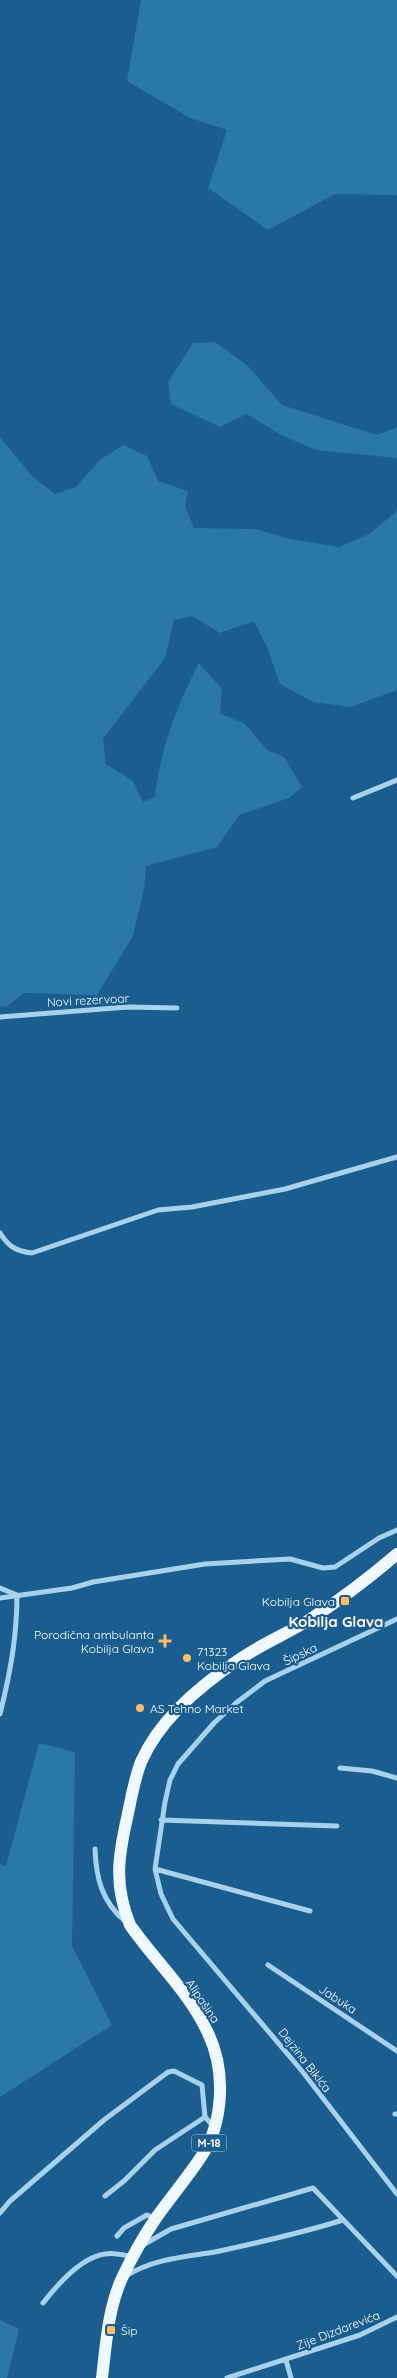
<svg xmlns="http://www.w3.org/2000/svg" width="397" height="2378" viewBox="0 0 397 2378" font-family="Quicksand,sans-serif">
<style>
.green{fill:#2a77aa}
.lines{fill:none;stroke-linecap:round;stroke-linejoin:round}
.street{stroke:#a8d1ee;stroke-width:5}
.primary{stroke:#eff7ff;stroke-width:12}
.poi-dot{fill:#ffbd65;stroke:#1b5d8e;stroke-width:2}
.labels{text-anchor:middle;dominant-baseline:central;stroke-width:4.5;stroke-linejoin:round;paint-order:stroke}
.shield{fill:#1b5d8e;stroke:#bbcedd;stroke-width:1}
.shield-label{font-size:11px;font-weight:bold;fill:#fff}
.street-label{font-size:12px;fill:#fff;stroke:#1b5d8e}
.poi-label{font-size:12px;fill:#fff;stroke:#1b5d8e;text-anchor:start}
.quarter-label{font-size:15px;font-weight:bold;fill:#fff;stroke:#1b5d8e}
</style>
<rect width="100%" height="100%" fill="#1b5d8e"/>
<path class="green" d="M141,0h256v195l-62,-1 -67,36 -60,-42 19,-58 -37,-12 -63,-37z
M215,342l33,24 34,39 95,30 20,-8v31l-81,-8 -37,-16 -32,-20 -27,13 -49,-23 -3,-22 25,-39z
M0,437l33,40 22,17 21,-7 24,-27 23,-15 24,11 11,25 30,10 -3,15 9,22 62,1 34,10 49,8 30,-13 28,-23v179l-46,17 -38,-5 -33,-18 -13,-37 -13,-26 -34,12 -28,-17 -18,4 -9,38 -62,81 3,25 27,17 10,21 12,-5c5,-47 22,-92 44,-134l23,26 -2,24 25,11 22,26 17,7 18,30 -13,11 -50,17 -22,32 -71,19 -2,23 -11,47 -36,59 -73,-2 -18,14 -6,-1z
M39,1743l36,9 -3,194 40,79 -112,72v-233l6,2z
M0,2320l19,9 -12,49h-7z"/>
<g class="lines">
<path class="street" d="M353,798l44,-18
M0,1017l128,-10 49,1
M0,1233c9,14 16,18 32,20l126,-43 34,-3 93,-18 112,-32
M0,1588l17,7c0,42 -7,79 -17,119
M0,1598l72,-10 21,-6 112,-18 85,-5 33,9 12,-1 44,-29 18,-8
M397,1619l-132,62 -29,22 -22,20 -36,41 -8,16 -5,22 -10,67 6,25 12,25 129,152 95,123
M340,1768l32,3 25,7
M161,1820l176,6
M95,1849c1,29 7,53 30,72
M155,1869l155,42
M268,1965l129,86
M395,2114h2
M105,2196l19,-15 31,-31 50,-33
M0,2213l10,-12 94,-81 64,-48 6,-1 28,14 3,32 9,10
M117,2236l7,-8 23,-13 9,3
M143,2245l28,-16 142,-41 84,88
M126,2276c27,-17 58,-19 89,-24 42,-9 86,-19 128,-32
M43,2303c14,-18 39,-46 62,-49 9,-2 19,1 28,3
M286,2360l5,18
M227,2378l133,-43 37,-18"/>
<path class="primary" d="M102,2378c4,-34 6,-69 20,-100 10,-21 21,-41 34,-60 14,-20 31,-40 45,-61 23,-35 25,-86 7,-124 -18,-40 -53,-72 -78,-108 -16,-40 -12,-67 -3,-107 4,-18 7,-38 14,-56 19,-44 62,-79 102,-105 21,-14 45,-24 66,-37 31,-20 60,-42 88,-66"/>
</g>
<g class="poi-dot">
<rect x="340" y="1596" width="10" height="10" rx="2.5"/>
<path d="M162.5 1633.5h5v5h5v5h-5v5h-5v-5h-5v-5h5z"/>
<circle cx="187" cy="1658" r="5"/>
<circle cx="140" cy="1708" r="5"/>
<rect x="106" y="2325" width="10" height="10" rx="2.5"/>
</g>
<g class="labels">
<rect class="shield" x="191.5" y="2134.5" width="35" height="17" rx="4"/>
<g class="shield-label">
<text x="209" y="2143">M-18</text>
</g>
<g class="street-label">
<text transform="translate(88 1000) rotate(-3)">Novi rezervoar</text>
<text transform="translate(300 1654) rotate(-25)">Šipska</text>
<text transform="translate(338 1999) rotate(33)">Jabuka</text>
<text transform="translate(203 2001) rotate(56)">Alipašina</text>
<text transform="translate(305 2060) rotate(52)">Dejzina Bikića</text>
<text transform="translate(338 2330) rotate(-21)">Zije Dizdarevića</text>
</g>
<g class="poi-label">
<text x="335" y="1601" text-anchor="end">Kobilja Glava</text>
<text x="154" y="1634" text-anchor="end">Porodična ambulanta<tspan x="154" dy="14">Kobilja Glava</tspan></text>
<text x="197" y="1651">71323<tspan x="197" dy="14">Kobilja Glava</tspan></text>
<text x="150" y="1708">AS Tehno Market</text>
<text x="121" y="2330">Šip</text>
</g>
<g class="quarter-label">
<text x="336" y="1621">Kobilja Glava</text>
</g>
</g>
</svg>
